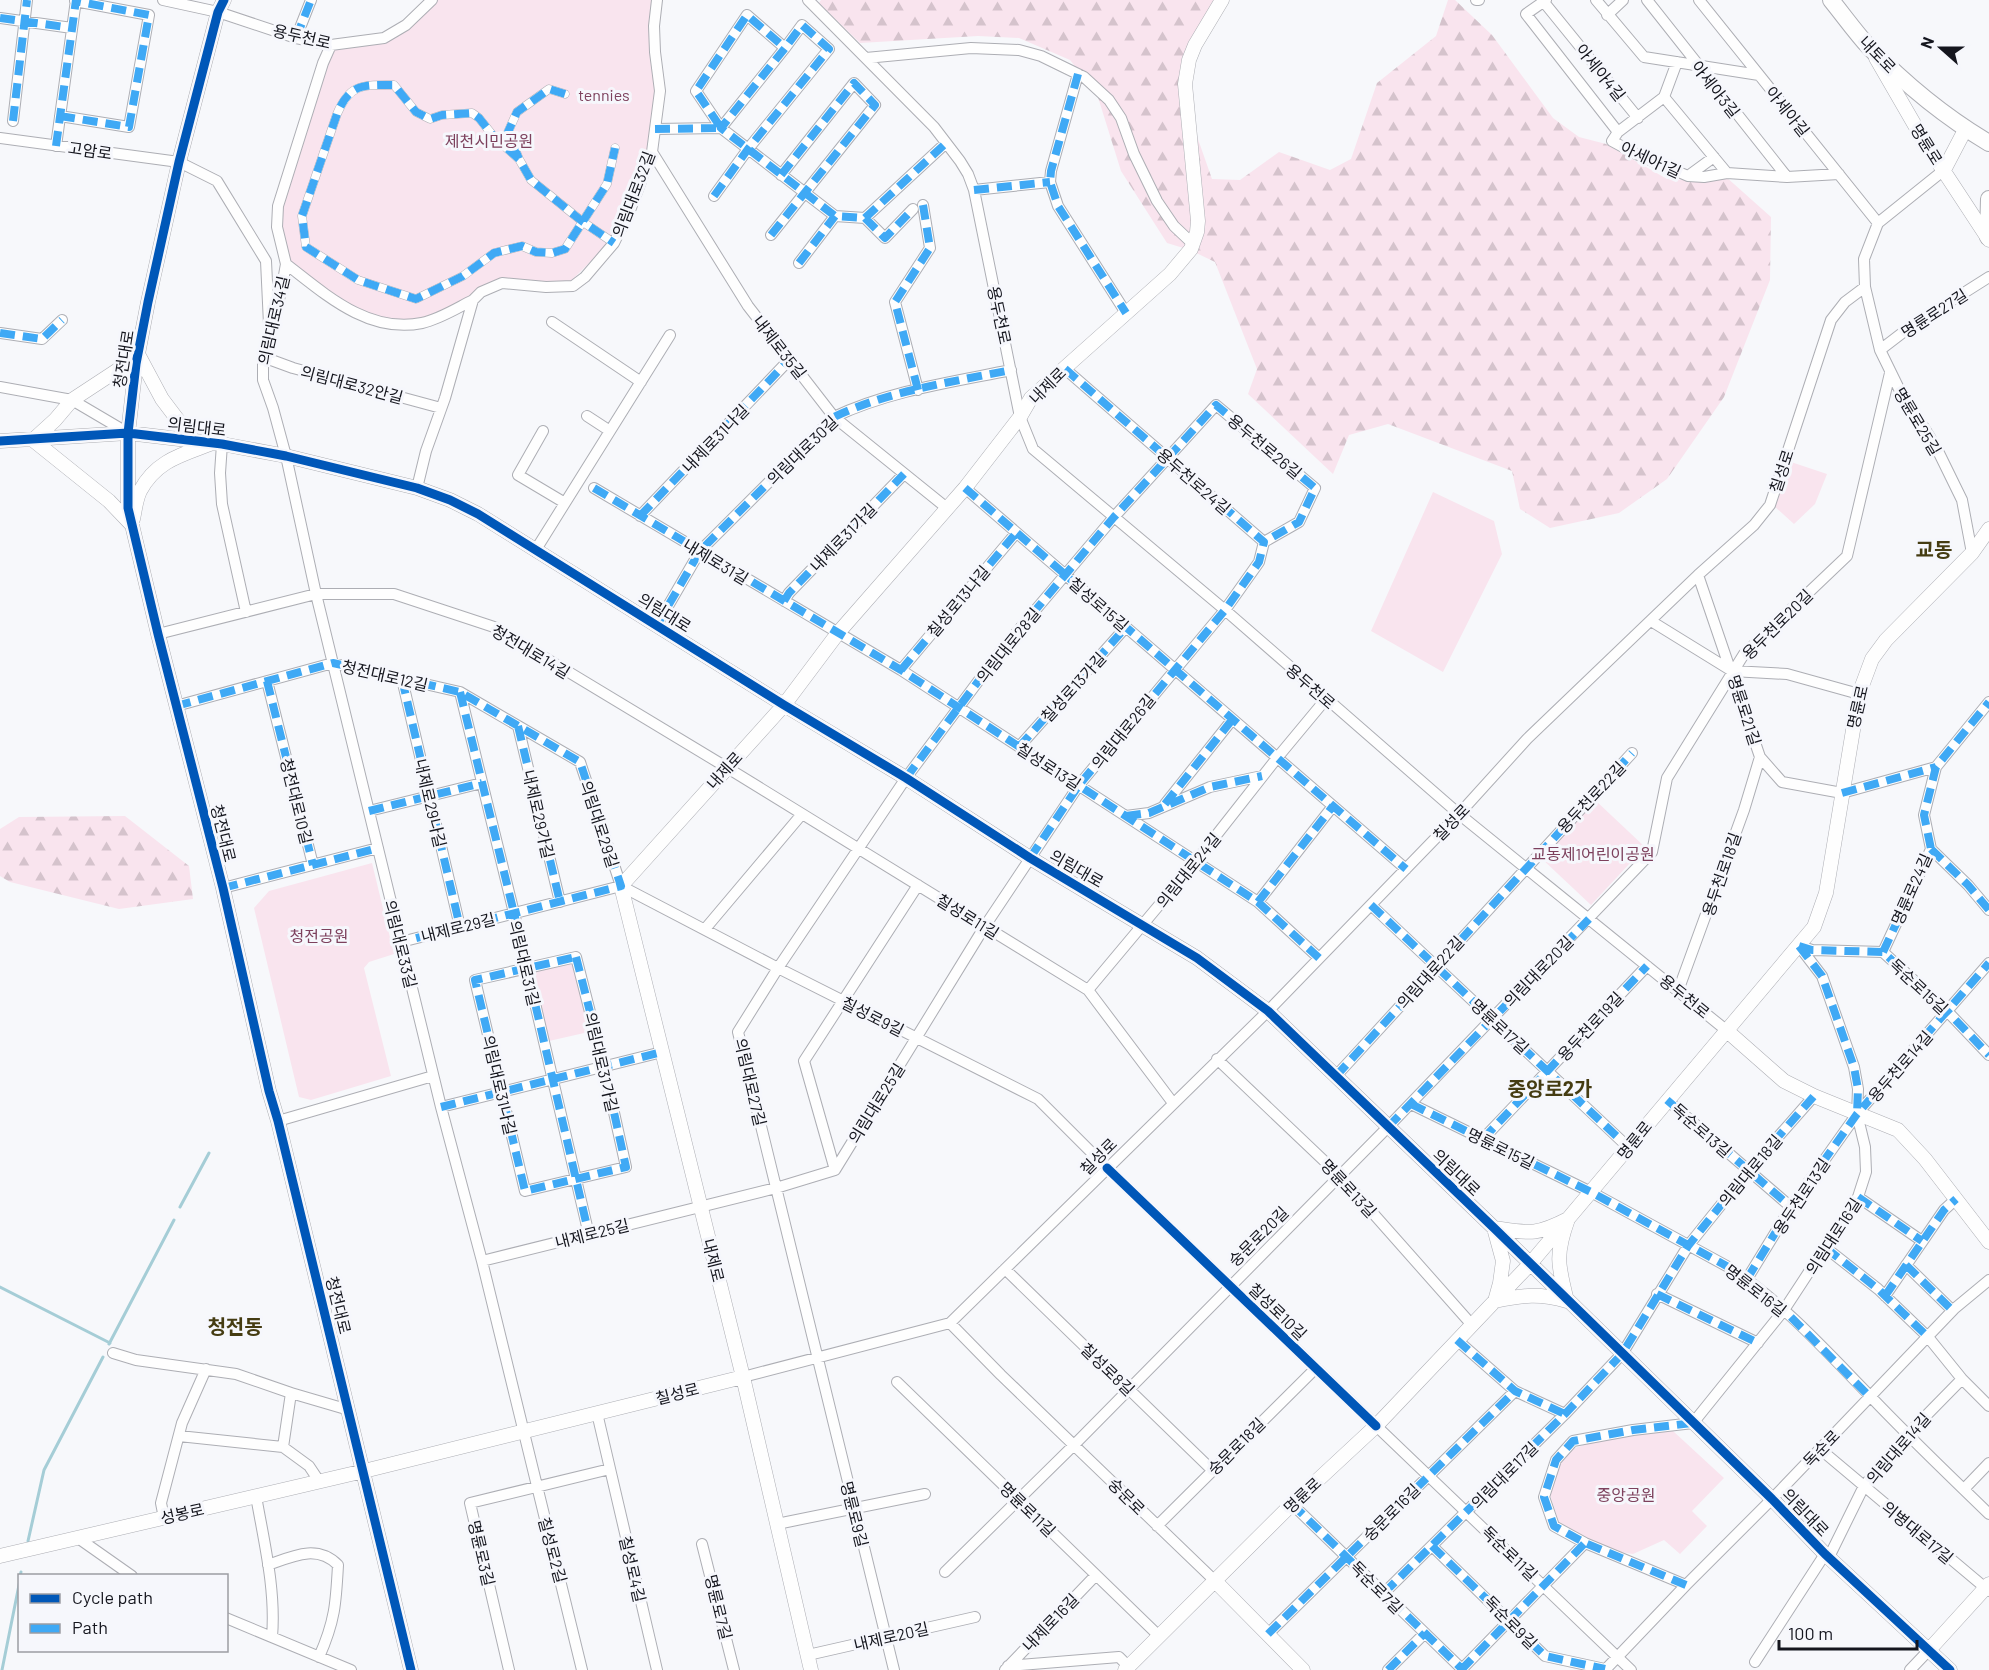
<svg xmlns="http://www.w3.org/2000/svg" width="1989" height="1670" viewBox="0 0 1989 1670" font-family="Barlow,'Noto Sans KR',sans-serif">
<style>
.forest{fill:url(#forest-firs)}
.park{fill:#f9e4ee}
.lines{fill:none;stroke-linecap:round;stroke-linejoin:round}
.stream{stroke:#a5cdd6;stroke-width:3}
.pedestrian-casing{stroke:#adaeb4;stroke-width:9}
.minor-casing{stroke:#adaeb4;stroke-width:12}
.tertiary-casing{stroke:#adaeb4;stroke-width:15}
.primary-casing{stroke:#adaeb4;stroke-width:18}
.pedestrian{stroke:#fefefe;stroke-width:8}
.minor{stroke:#fefefe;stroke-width:10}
.tertiary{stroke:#fefefe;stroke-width:14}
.primary{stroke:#fefefe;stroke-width:16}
.quiet{stroke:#3fa9f5;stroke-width:8;stroke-dasharray:15 8;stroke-linecap:butt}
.cycleway-casing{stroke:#f6f7fc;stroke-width:13}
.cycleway{stroke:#0057b8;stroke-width:9}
.labels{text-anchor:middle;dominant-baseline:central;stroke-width:6;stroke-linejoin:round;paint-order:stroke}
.street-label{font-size:16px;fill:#15161e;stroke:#f6f7fc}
.park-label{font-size:16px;fill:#7d415d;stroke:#f6f7fc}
.quarter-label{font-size:20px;font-weight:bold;fill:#453c12;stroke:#f6f7fc}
</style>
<defs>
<pattern id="forest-firs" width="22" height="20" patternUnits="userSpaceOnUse" patternTransform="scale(1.5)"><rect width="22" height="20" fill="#f9e4ee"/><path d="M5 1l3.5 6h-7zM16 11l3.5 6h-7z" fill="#d5c3cc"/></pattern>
</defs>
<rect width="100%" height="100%" fill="#f7f8fb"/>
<path class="forest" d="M821,0h401l-27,45 -9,60 26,74 28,1 39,-28 51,18 21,-11 26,-76 59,-47 12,-36h7l37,35 61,83 26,19 27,7 61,35 22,1 36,-4 46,41 -1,63 -46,117 -57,82 -48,34 -69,15 -30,-19 -8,-38 -124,-47 -39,11 -16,39 -85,-80 9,-25 -42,-107 -25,-12 -23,-7 -46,-72 -24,-77 -27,-34 -51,-22 -41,-2 -118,7 -41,-40z
M125,816l64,50 4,33 -74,10 -109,-27 -10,-6v-47l19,-12z"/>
<path class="park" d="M438,0h218l4,91 -8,61 -41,89 -41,41 -28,1 -43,-3 -58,33 -18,6 -26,1 -20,-4 -23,-9 -20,-12 -46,-34 -7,-33 1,-22 51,-157 36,-5z
M1788,461l39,13 -12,30 -21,20 -20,-18z
M1433,492l61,29 8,33 -59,118 -72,-41z
M1595,800l50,47 -54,58 -50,-47z
M372,863l22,91 -25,8 -5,6 27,108 -80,24 -12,-3 -45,-189 15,-17z
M577,962l16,69 -44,10 -16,-69z
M1673,1431l51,47 -32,33 15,15 -27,28 -16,-14 -31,14 -25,-4 -49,-28 -10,-30 11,-29 13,-14 26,-10z"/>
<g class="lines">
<path class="stream" d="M180,1207l29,-54
M0,1287l110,56
M109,1344l65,-124
M28,1541l16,-71 59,-113
M20,1576l1,-4
M2,1670l18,-90"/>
<g class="pedestrian-casing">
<path id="pedestrian" d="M565,94l-16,-5 -32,23 -9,20 11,27 12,21 52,42 31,21
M519,159l-25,-22 -15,-19 -7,-5 -30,2 -12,4 -14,-7 -22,-27c-31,0 -44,-2 -57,29l-35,102 4,31 52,33 58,19 47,-23 31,-23 28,-7 14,6 16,1 13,-4 42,-65 8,-36"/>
</g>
<g class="minor-casing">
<path id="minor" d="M163,0l55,12 78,26 35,7 53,-7 22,-13 26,-25
M808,0l126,127 26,34 8,13 6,16 46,227 13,32 192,161 234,204 267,216
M1476,0h3
M1546,0l-20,14 92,118
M1596,0l48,57 115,18
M1647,0l140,177
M1699,0l179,223
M1543,1l95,117
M1607,15l16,-15
M0,18l72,10
M296,38l15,-38
M331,45l-8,18 -45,143 -1,21 9,37 -5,28 -18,65v23l10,28 13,48 30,138 125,513 41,154 100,409
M866,58l105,-10 48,2 22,6 43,21 25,23 12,18 13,36 23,47 17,25 19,18
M1677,62l-13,35 -46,35 -6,9 24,13 52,22 26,-19
M1078,74l-27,97 -1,11 8,24 68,107
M1664,97l63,76 60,4 52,-3
M60,116l69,11 20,-112 -74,-14
M13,121l14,-121
M655,129l66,-1 -25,-37 51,-76 38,33 -64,80 114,88 30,2 81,-75
M0,138l179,24 38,19 49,80 3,63
M56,146l20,-146
M652,152l96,154 86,111 114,92
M1688,176l16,1 23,-4
M974,190l76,-8
M714,196l34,-47 81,-100 -27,-24 -17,23
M865,218l20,20 28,-29
M771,235l104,-130 -21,-22 -73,92
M799,263l36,-47
M286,264c39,30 82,70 136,59 18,-4 35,-15 51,-23
M1865,287l15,63 24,49 14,19 19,31 25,51 10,53
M552,322l89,60
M0,333l42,6 20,-19
M1880,350l30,-23 79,-50
M263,357l30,11 148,40
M0,387l72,13 56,33
M918,390l-23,-88 35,-54 -7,-43
M587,416l23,15
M543,431l-25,44 47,28
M222,444l-2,29 2,31 24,108
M417,488l9,-37 19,-53 28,-98 8,-8 21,-9 44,4 27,-1 12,-9 29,-34 17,-35 21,-56 8,-61 -5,-39 -1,-26 3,-26
M594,488l307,182 57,37 300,195 61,56
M965,488l441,381
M640,516l149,-156
M535,551l135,-216
M1698,575l62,182 22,25 60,11 94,-26
M784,601l5,-8 115,-119
M1651,621l81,50 55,3 72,20
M657,625l43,-74 134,-134c54,-26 118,-35 177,-47
M158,634l158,-40h78l100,33 232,140 362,223 85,113
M901,670l115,-137
M402,679l58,248
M267,681l46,184
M460,692l54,221 75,322
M176,706l157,-43 127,29 120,70 41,124
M518,726l42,176
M1019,747l107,-120
M1165,804l67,-84
M369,811l113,-28
M1126,816l23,-3 61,-26 52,-11
M1931,849l37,36 21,25
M621,886l157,82 260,131 69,69 524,502
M223,888l155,-40
M1258,902l75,-96
M1371,905l257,242
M705,929l97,-115
M401,942l220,-56
M1800,946l12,4 71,2 64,59 42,44
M1883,952l48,-103 -7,-34 12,-48 53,-65
M576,957l28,110 22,100 -101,24 -50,-211z
M1088,990l108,-129 81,-103 49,-59
M1678,991l66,-181 16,-53
M1217,1059l123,117 132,149
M1336,1076l296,-323
M1667,1100l124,107
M1411,1104l180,88 141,77c52,35 95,83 139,128 38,40 78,78 118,117
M441,1107l221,-55
M278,1121l155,-45
M1483,1139l164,-173
M835,1170l-31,-109 114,-176
M1858,1197l64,44
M1826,1248l52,41 50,48 34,42 27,27
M482,1261l294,-73 59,-18 150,-244 94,-141 146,-175 34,-48 5,-20 -200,-174
M1906,1265l46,45
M1005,1269l207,201
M1747,1279l44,-72 66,-93 132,-151
M1657,1294l101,49
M1885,1296l59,-86 12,-11
M950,1323l51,52 213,205
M1457,1340l58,51 50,23
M113,1353l23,7 100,14 55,19 -8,54
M743,1377l207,-54 318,-312 191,-197 68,-75 171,-164 56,-50 16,-20 61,-185 14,-18 20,-15 -1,-28 14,-36 66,-53
M897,1382l262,254
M291,1393l58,17
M597,1413l60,257
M179,1436l104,11 26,19 10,15
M1820,1449l169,142
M1964,1489l25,-26
M256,1496c8,46 20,94 16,141
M1292,1504l171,166
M164,1518l-3,-15 21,-80 24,-54
M777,1524l148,-30
M1157,1526l159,-158
M78,1538l54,38
M702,1544l32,126
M1432,1546l113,110 60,13
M1829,1557l35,-71 44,-52 54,-55
M268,1565c25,-9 49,-21 70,0 -2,38 -3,56 -19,92
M945,1572l130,-128 313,-317 264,-275 15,-74 77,-124 103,-98 43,-183
M1686,1585l-101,-42 -31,-17 -10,-29 12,-37 17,-19 60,-11 60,-7 91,-113 74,-113 8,-25 -1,-25 -8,-33 1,-25 -4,-22 -32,-91 -23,-30
M1384,1593l181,-179 57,-60 66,-108 61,-76 65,-74
M226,1618l125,52
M1268,1634l247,-243
M808,1655l167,-38
M1755,1662l70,-108
M1008,1666l111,-9 9,9
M509,1670l-39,-167 140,-34
M894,1670l-156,-638 40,-64 128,-190 94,-126 114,-135 102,-112 99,83 -16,34 -35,20
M1005,1670l91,-95
M1388,1670l37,-37
M1461,1670l124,-127
M1605,1670l81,-85 86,-86 182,-190 35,-29
M1910,1670l19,-20"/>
</g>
<g class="tertiary-casing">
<path id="tertiary" d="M224,0l-6,12 -39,150 -31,140 -12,62 -8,69v75l30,126 65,254 46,203 9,30 133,549
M1876,58l48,83 65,99
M1944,170l22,-42
M0,441l128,-8 94,11 64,12 131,32 33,12 28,14 306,191 122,73 124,80 167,100 71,53 226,217 278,271 53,55 125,116
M133,519c2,-9 3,-20 7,-28 16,-30 41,-36 70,-47
M131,524l-22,-23 -76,-61 22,-20 17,-20 67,-44 23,43 31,41
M1726,1030l58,51 30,15 84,34 27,29 64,83
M1568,1219c-13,36 -10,46 -1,82 -27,-8 -44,-6 -72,0l5,-18 3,-22 -9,-33c35,5 41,8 74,-9z
M0,1556l364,-85 379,-94
M1214,1580l89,90
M1929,1650l60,-66
M811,1670l-68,-293 -122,-491 163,-181 54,-72 127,-145 55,-71 11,-19 139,-124 21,-25 6,-17 1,-11 -13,-137 4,-24 6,-15 27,-45
M1125,1670l167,-166 84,-78 154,-162 284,-337 12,-34 33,-199 13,-35 14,-19 86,-87 17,-24"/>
</g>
<g class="primary-casing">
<path id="primary" d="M1831,0c13,16 25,33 38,47 36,37 76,70 120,96
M1988,237l1,-38"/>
</g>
<use href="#pedestrian" class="pedestrian"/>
<use href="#minor" class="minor"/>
<use href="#tertiary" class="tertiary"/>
<use href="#primary" class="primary"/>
<path class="quiet" d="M0,18l72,10
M296,38l15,-38
M1078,74l-27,97 -1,11 8,24 68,107
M565,94l-16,-5 -32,23 -9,20 11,27 12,21 52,42 31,21
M60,116l69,11 20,-112 -74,-14
M13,121l14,-121
M655,129l66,-1 -25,-37 51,-76 38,33 -64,80 114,88 30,2 81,-75
M56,146l20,-146
M519,159l-25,-22 -15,-19 -7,-5 -30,2 -12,4 -14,-7 -22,-27c-31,0 -44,-2 -57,29l-35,102 4,31 52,33 58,19 47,-23 31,-23 28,-7 14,6 16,1 13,-4 42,-65 8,-36
M974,190l76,-8
M714,196l34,-47 81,-100 -27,-24 -17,23
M865,218l20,20 28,-29
M771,235l104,-130 -21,-22 -73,92
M799,263l36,-47
M0,333l42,6 20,-19
M918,390l-23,-88 35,-54 -7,-43
M594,488l307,182 57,37 300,195 61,56
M965,488l441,381
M640,516l149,-156
M784,601l5,-8 115,-119
M657,625l43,-74 134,-134c54,-26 118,-35 177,-47
M901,670l115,-137
M402,679l58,248
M267,681l46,184
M460,692l54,221 75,322
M176,706l157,-43 127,29 120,70 41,124 -220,56
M518,726l42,176
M1019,747l107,-120
M906,778l94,-126 114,-135 102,-112 99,83 -16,34 -35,20
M1842,793l94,-26
M1165,804l67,-84
M369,811l113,-28
M1126,816l23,-3 61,-26 52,-11
M1931,849l37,36 21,25
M1030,858l49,-73 146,-175 34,-48 5,-20 -200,-174
M223,888l155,-40
M1258,902l75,-96
M1371,905l257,242
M1799,946l13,4 71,2 64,59 42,44
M1799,946l23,30 32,91 4,22 -1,25
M1883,952l48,-103 -7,-34 12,-48 53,-65
M576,957l28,110 22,100 -101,24 -50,-211z
M1336,1076l296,-323
M1667,1100l124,107
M1411,1104l180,88 141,77 52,41 86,87
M441,1107l221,-55
M1388,1127l201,-208
M1483,1139l164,-173
M1858,1197l64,44
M1826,1248l52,41 50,48
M1906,1265l46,45
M1747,1279l44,-72 66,-93 132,-151
M1657,1294l101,49
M1885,1296l59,-86 12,-11
M1457,1340l58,51 50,23
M1292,1504l171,166
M1432,1546l113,110 60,13
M1686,1585l-101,-42 -31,-17 -10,-29 12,-37 17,-19 60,-11 60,-7
M1384,1593l181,-179 57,-60 66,-108 61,-76 65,-74
M1268,1634l247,-243
M1388,1670l37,-37
M1461,1670l124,-127"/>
<g class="cycleway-casing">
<path id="cycleway" d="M224,0l-6,12 -39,150 -31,140 -12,62 -8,69v75l30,126 65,254 46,203 9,30 133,549
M0,441l128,-8 94,11 64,12 131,32 33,12 28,14 306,191 122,73 124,80 167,100 71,53 226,217 278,271 53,55 125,116
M1107,1168l269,258"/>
</g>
<use href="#cycleway" class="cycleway"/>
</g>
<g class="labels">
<g class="street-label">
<text transform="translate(302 36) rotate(13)">용두천로</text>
<text transform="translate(1878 54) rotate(46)">내토로</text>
<text transform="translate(1601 72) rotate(51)">아세아4길</text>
<text transform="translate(1716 89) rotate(52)">아세아3길</text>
<text transform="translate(1788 111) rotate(51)">아세아길</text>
<text transform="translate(1927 144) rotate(58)">명륜로</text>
<text transform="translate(90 150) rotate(8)">고암로</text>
<text transform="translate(1651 159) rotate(25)">아세아1길</text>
<text transform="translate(633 194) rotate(-69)">의림대로32길</text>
<text transform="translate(1934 313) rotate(-33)">명륜로27길</text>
<text transform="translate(1000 315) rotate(78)">용두천로</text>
<text transform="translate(273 320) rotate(-77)">의림대로34길</text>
<text transform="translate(780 347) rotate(52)">내제로35길</text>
<text transform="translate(123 359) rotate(-81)">청전대로</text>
<text transform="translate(352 384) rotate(15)">의림대로32안길</text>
<text transform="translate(1047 385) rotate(-45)">내제로</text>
<text transform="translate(1918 421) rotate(59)">명륜로25길</text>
<text transform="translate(197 426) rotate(7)">의림대로</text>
<text transform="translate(715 438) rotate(-46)">내제로31나길</text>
<text transform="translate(1265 446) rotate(40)">용두천로26길</text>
<text transform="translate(802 450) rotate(-44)">의림대로30길</text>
<text transform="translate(1781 471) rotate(-72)">칠성로</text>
<text transform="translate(1194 481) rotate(41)">용두천로24길</text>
<text transform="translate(843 537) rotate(-46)">내제로31가길</text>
<text transform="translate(716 561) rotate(31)">내제로31길</text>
<text transform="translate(958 601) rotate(-50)">칠성로13나길</text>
<text transform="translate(1099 604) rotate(41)">칠성로15길</text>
<text transform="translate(665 612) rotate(32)">의림대로</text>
<text transform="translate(1777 624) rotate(-45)">용두천로20길</text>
<text transform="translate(1008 645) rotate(-51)">의림대로28길</text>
<text transform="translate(531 651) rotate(31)">청전대로14길</text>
<text transform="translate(385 675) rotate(13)">청전대로12길</text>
<text transform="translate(1311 686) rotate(41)">용두천로</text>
<text transform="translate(1073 687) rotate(-48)">칠성로13가길</text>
<text transform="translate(1857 707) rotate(-77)">명륜로</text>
<text transform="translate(1745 710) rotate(72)">명륜로21길</text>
<text transform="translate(1123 731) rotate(-51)">의림대로26길</text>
<text transform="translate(1049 766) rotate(33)">칠성로13길</text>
<text transform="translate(724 770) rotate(-48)">내제로</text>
<text transform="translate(1591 797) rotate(-47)">용두천로22길</text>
<text transform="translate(297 801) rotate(76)">청전대로10길</text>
<text transform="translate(431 803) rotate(77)">내제로29나길</text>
<text transform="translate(539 814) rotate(77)">내제로29가길</text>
<text transform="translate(1451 822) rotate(-46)">칠성로</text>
<text transform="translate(600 824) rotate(72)">의림대로29길</text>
<text transform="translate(224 833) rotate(76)">청전대로</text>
<text transform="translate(1077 868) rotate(30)">의림대로</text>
<text transform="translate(1188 870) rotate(-51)">의림대로24길</text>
<text transform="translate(1721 874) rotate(-71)">용두천로18길</text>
<text transform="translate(1911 889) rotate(-66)">명륜로24길</text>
<text transform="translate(968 916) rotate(32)">칠성로11길</text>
<text transform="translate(458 927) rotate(-14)">내제로29길</text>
<text transform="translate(401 944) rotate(76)">의림대로33길</text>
<text transform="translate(525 963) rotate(77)">의림대로31길</text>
<text transform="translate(1538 971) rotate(-46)">의림대로20길</text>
<text transform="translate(1430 972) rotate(-48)">의림대로22길</text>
<text transform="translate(1919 986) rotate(43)">독순로15길</text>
<text transform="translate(1685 996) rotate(39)">용두천로</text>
<text transform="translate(873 1016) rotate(27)">칠성로9길</text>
<text transform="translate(1500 1026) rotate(43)">명륜로17길</text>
<text transform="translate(1590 1026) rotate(-47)">용두천로19길</text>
<text transform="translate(602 1062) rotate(77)">의림대로31가길</text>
<text transform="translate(1900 1066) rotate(-49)">용두천로14길</text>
<text transform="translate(751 1082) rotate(77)">의림대로27길</text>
<text transform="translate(500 1085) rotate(77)">의림대로31나길</text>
<text transform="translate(876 1103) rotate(-58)">의림대로25길</text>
<text transform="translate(1702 1130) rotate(41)">독순로13길</text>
<text transform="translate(1634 1140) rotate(-51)">명륜로</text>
<text transform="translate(1501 1148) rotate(26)">명륜로15길</text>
<text transform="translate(1098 1156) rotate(-45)">칠성로</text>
<text transform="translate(1750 1170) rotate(-50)">의림대로18길</text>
<text transform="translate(1457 1172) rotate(44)">의림대로</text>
<text transform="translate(1349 1188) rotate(47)">명륜로13길</text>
<text transform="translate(1801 1196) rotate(-56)">용두천로13길</text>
<text transform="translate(592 1233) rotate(-14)">내제로25길</text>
<text transform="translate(1258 1236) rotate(-45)">숭문로20길</text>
<text transform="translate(1833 1236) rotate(-57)">의림대로16길</text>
<text transform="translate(714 1260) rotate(76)">내제로</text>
<text transform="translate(1756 1290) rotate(38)">명륜로16길</text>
<text transform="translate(339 1305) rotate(76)">청전대로</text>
<text transform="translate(1278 1311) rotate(44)">칠성로10길</text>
<text transform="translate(1108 1369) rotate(44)">칠성로8길</text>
<text transform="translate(677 1393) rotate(-14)">칠성로</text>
<text transform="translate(1236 1446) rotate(-45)">숭문로18길</text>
<text transform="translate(1821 1448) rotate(-46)">독순로</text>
<text transform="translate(1898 1448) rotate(-49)">의림대로14길</text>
<text transform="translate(1504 1475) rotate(-45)">의림대로17길</text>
<text transform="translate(1302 1495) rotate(-43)">명륜로</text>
<text transform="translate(1127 1496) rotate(45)">숭문로</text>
<text transform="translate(1028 1509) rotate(44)">명륜로11길</text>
<text transform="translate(1391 1512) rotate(-45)">숭문로16길</text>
<text transform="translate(1806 1512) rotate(46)">의림대로</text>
<text transform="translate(182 1513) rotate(-13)">성봉로</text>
<text transform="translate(855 1514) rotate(76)">명륜로9길</text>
<text transform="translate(1918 1532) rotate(40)">의병대로17길</text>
<text transform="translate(553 1550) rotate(75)">칠성로2길</text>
<text transform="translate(482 1553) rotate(77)">명륜로3길</text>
<text transform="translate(1510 1553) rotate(44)">독순로11길</text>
<text transform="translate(633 1569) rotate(77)">칠성로4길</text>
<text transform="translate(1377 1587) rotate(45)">독순로7길</text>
<text transform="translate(719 1607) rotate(76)">명륜로7길</text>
<text transform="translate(1050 1622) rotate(-46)">내제로16길</text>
<text transform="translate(1511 1622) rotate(45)">독순로9길</text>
<text transform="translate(891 1636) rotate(-13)">내제로20길</text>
</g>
<g class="park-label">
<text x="604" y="94">tennies</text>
<text x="489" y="140">제천시민공원</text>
<text x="1593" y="853">교동제1어린이공원</text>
<text x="319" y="935">청전공원</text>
<text x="1626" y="1494">중앙공원</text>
</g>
<g class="quarter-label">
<text x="1934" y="549">교동</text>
<text x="1550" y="1088">중앙로2가</text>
<text x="235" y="1326">청전동</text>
</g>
</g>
<rect x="18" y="1574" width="210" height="78" fill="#f6f7fc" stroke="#9c9da3" stroke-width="1.5"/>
<rect x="30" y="1594" width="30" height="9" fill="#0057b8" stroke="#9c9da3" stroke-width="1.5"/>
<text x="72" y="1604" font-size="18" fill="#15161e">Cycle path</text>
<rect x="30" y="1624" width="30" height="9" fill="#3fa9f5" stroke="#9c9da3" stroke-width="1.5"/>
<text x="72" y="1634" font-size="18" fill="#15161e">Path</text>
<g transform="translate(1941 48) rotate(291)" stroke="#f6f7fc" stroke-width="4.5" paint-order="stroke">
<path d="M0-4.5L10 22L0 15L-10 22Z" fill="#15161e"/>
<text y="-9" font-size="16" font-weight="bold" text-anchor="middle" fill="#15161e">N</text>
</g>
<path d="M1779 1640v9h138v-9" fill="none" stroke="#15161e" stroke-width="3"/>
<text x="1788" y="1640" font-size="18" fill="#15161e" stroke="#f6f7fc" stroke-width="4.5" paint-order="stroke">100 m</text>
</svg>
